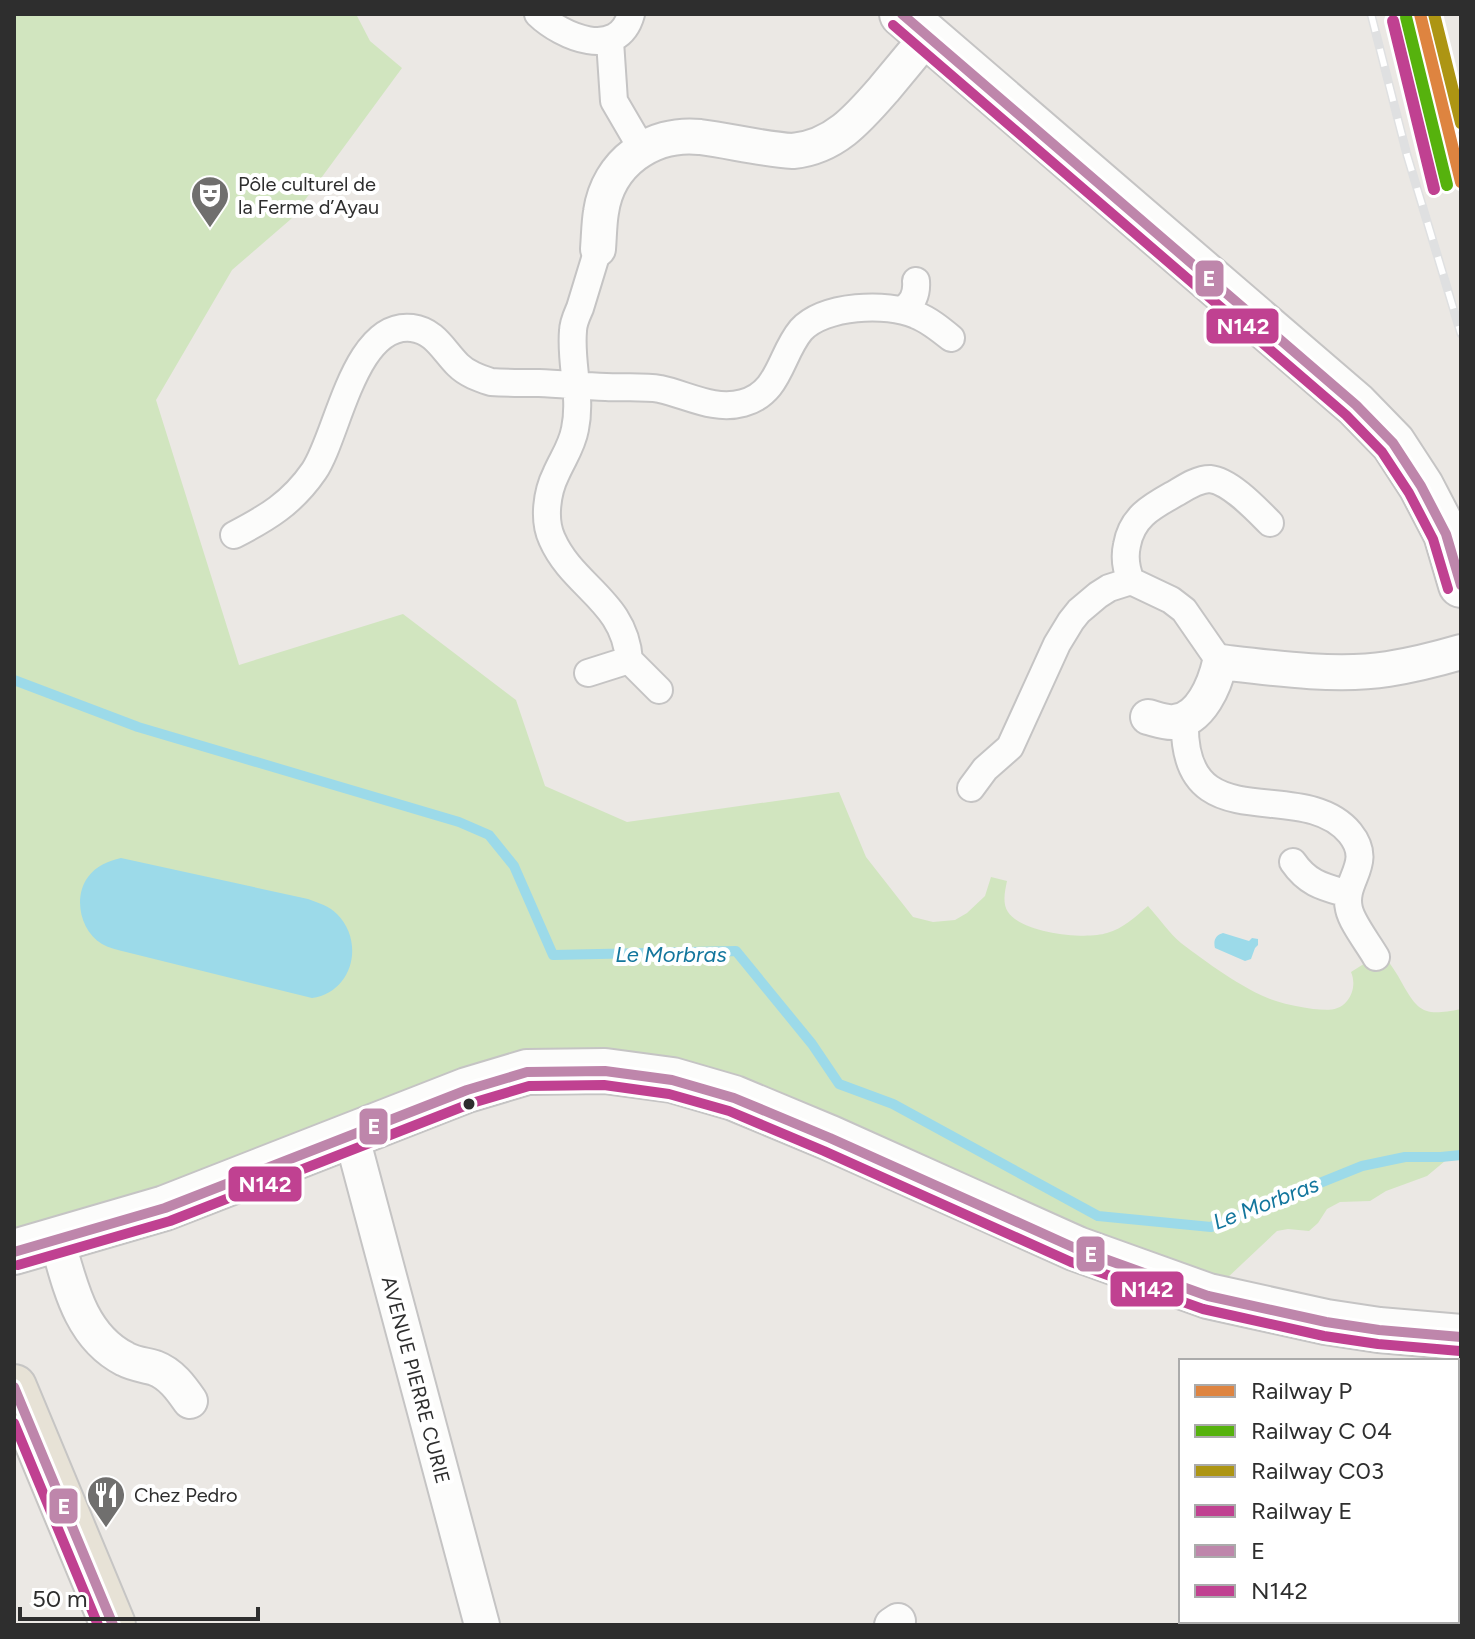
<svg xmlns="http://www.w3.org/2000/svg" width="1475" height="1639" viewBox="0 0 1475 1639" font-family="Figtree,sans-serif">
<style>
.green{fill:#d1e5bf}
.water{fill:#9cdae9}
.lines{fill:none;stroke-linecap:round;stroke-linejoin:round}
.stream{stroke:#9cdae9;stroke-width:10}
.pedestrian-casing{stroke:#c5c4c4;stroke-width:30}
.minor-casing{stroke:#c5c4c4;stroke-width:38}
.tertiary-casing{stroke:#c5c4c4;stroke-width:48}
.primary-casing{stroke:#c6c5c4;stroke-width:48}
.pedestrian{stroke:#fcfcfb;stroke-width:26}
.minor{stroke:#fcfcfb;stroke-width:34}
.tertiary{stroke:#fcfcfb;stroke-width:44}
.primary{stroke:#e7e2d6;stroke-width:44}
.rail-casing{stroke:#dfe0e1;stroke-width:9}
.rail{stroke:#fff;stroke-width:6;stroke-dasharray:18;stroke-linecap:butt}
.bus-1-casing{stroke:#fff;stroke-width:16}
.bus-2-casing{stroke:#fff;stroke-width:16}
.bus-1{stroke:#be86ab;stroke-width:10}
.bus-2{stroke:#c04191;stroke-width:10}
.rail-1-casing{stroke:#fff;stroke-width:18}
.rail-2-casing{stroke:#fff;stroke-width:18}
.rail-3-casing{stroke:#fff;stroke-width:18}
.rail-4-casing{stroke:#fff;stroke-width:18}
.rail-1{stroke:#de8440;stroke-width:12}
.rail-2{stroke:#56b20d;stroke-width:12}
.rail-3{stroke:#ad9513;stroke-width:12}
.rail-4{stroke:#c04191;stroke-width:12}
.bus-dot{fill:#2e2e2e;stroke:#fff;stroke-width:3}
.labels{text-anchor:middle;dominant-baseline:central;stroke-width:8;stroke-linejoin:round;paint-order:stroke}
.poi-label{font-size:20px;fill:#2e2e2e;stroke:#fff;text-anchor:start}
.street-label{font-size:20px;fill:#2e2e2e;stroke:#fff}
.water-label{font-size:22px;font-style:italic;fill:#13769d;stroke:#fff}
.line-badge{stroke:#fff;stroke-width:3}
.badge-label{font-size:22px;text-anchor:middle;font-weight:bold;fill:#fff}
</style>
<rect width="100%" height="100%" fill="#ebe8e4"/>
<path class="green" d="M14,14h342l14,27 32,27 -111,151 -59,51 -76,130 83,265 164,-51 113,86 29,86 82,36 212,-30 27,65 47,60 20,5 22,-2 12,-7 18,-17 6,-19 16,4c-2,10 -5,22 1,31 14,21 77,28 99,21 16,-4 29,-17 41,-27 11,12 21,27 33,37 25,19 66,49 95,58 12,4 25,6 37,8 13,1 25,3 34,-8 7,-8 8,-20 4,-29l27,-17h6c6,9 13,18 18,28 17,31 24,33 59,26v146l-10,1 -24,20 -41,15 -16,10 -30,1 -13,7 -9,14 -9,8 -21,-2 -11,2 -69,65 -603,-225 -591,181z"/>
<path class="water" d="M121,858l187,41c11,4 21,7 29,15 28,28 16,78 -25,84l-186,-46c-8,-2 -17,-4 -24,-8 -22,-13 -29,-47 -14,-67 8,-11 20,-16 33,-19z
M1223,933l26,8 3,-3 6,1v6l-3,3 -4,11 -6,2 -30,-13c-2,-8 1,-13 8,-15z"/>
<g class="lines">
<path class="stream" d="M14,680l124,47 321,95 30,13 25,31 39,89 183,-4 76,93 27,40 54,20 205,112 113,11 151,-61 43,-9h36l20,-2"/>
<g class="pedestrian-casing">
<path id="pedestrian" d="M538,14c24,23 80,47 93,0
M610,41l4,60 28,48
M598,249c-6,20 -12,39 -18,59 -3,7 -7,15 -7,23 -3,33 9,65 2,98 -3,17 -12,29 -19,45 -9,18 -13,46 -4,65 21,48 73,62 77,121
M901,310c12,-5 16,-17 15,-29
M234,535c33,-17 58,-32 80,-64 24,-35 40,-150 98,-143 23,3 31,22 46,37 9,9 21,13 33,17 16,1 32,1 48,1 22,1 44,3 67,4 18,1 37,-1 54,2 28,6 54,22 83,14 37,-10 37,-48 58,-73 23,-25 86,-28 115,-15 13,5 24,14 35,23
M1131,581c-5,-12 -7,-23 -4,-36 5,-29 26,-39 49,-52 10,-6 22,-14 34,-14 20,2 46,30 60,44
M588,673l41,-13 30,30
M1185,719c-5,126 116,55 165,114 25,31 -8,47 -1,76 3,14 19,34 27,48
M971,788l14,-19 25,-22 47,-103 14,-23 8,-10 19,-16 11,-7 22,-7 40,19 13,10 36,52
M1293,862c15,22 31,25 55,32"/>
</g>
<g class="minor-casing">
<path id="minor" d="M598,249c1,-12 1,-25 3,-37 7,-49 50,-80 99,-75 31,4 61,12 93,14 41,-4 65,-32 91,-62 14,-17 29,-35 44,-53
M1148,717c8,2 18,6 26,5 27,-2 41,-38 46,-60 51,6 117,15 168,7 25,-4 49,-10 73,-17
M351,1134l131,491
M57,1240c13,45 23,96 68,119 9,5 20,6 30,9 16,6 26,20 35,33
M892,1625l6,-4"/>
</g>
<g class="tertiary-casing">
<path id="tertiary" d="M902,14l454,391 37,38 28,43 25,48 15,51
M14,1252l151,-44 302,-118 60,-18 78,-1 67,9 62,18 96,40 247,111 131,47 118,26 53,8 82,7"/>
</g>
<g class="primary-casing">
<path id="primary" d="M14,1387l99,238"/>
</g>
<use href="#pedestrian" class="pedestrian"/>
<use href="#minor" class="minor"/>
<use href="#tertiary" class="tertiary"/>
<use href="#primary" class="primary"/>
<g class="rail-casing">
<path id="rail" d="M1371,14l36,141 54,179"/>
</g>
<use href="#rail" class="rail"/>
<g class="bus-1-casing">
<path id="bus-1" d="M902,14l454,391 37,38 28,43 25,48 15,51
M14,1252l151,-44 302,-118 60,-18 78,-1 67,9 62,18 96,40 247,111 131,47 118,26 53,8 82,7
M14,1387l99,238"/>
</g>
<g class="bus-2-casing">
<path id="bus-2" d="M893,25l453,390 36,37 27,41 24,46 15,50
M18,1265l152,-44 302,-118 57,-17 75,-1 65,9 60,17 95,40 247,111 132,47 121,27 54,8 82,7
M14,1423l84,202"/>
</g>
<use href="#bus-1" class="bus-1"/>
<use href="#bus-2" class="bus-2"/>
<g class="rail-1-casing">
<path id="rail-1" d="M1420,14l41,168"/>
</g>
<g class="rail-2-casing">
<path id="rail-2" d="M1406,17l41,168"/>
</g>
<g class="rail-3-casing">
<path id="rail-3" d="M1434,14l27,109"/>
</g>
<g class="rail-4-casing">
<path id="rail-4" d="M1393,21l41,168"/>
</g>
<use href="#rail-1" class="rail-1"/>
<use href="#rail-2" class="rail-2"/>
<use href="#rail-3" class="rail-3"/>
<use href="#rail-4" class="rail-4"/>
</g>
<defs>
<g id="theatre-pin" transform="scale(2)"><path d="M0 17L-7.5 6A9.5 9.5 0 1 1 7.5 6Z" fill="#706f6e" stroke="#fff"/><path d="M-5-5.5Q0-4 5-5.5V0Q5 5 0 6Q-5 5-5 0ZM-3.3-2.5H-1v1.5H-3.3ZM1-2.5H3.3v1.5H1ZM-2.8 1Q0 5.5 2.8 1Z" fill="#fff"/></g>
<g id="restaurant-pin" transform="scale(2)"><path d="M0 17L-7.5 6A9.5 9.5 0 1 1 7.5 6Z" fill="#706f6e" stroke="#fff"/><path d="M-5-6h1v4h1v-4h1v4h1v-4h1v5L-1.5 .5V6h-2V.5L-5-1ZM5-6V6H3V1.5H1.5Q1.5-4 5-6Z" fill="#fff"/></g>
</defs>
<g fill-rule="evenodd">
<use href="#theatre-pin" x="210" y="195"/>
<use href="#restaurant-pin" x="106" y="1495"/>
</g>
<circle class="bus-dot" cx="469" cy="1104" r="7"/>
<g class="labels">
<g class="poi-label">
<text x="238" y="184">Pôle culturel de<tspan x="238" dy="23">la Ferme d’Ayau</tspan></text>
<text x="134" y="1495">Chez Pedro</text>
</g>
<g class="street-label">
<text transform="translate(416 1380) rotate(75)">AVENUE PIERRE CURIE</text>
</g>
<g class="water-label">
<text x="671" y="954">Le Morbras</text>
<text transform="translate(1266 1203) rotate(-21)">Le Morbras</text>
</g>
</g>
<g class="line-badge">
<rect x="1194" y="259" width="31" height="39" rx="8" fill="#be86ab"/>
<rect x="1205" y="307" width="75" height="38" rx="8" fill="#c04191"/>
<rect x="358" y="1107" width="31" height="39" rx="8" fill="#be86ab"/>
<rect x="227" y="1165" width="76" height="38" rx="8" fill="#c04191"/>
<rect x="1075" y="1235" width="31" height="38" rx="8" fill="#be86ab"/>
<rect x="1109" y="1270" width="76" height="38" rx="8" fill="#c04191"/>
<rect x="48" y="1487" width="31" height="38" rx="8" fill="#be86ab"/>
</g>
<g class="badge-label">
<text x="1209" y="286">E</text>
<text x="1243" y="334">N142</text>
<text x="374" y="1134">E</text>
<text x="265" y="1192">N142</text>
<text x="1091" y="1262">E</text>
<text x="1147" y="1297">N142</text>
<text x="64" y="1514">E</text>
</g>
<rect width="1475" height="1639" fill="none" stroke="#2e2e2e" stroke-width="32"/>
<rect x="1179" y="1359" width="280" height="264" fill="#ffffff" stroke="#ababab" stroke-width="2"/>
<rect x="1195" y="1385" width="40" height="12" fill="#de8440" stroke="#ababab" stroke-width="2"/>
<text x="1251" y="1399" font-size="24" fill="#2e2e2e">Railway P</text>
<rect x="1195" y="1425" width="40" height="12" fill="#56b20d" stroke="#ababab" stroke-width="2"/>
<text x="1251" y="1439" font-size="24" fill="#2e2e2e">Railway C 04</text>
<rect x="1195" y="1465" width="40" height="12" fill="#ad9513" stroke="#ababab" stroke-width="2"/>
<text x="1251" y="1479" font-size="24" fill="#2e2e2e">Railway C03</text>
<rect x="1195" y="1505" width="40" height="12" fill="#c04191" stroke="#ababab" stroke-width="2"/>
<text x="1251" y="1519" font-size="24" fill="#2e2e2e">Railway E</text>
<rect x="1195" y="1545" width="40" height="12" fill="#be86ab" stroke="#ababab" stroke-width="2"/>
<text x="1251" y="1559" font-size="24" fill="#2e2e2e">E</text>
<rect x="1195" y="1585" width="40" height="12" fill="#c04191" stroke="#ababab" stroke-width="2"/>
<text x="1251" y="1599" font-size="24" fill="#2e2e2e">N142</text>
<path d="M20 1607v12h238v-12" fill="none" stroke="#2e2e2e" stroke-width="4"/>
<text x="32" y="1607" font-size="24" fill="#2e2e2e" stroke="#ffffff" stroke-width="6" paint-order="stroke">50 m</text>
</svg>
